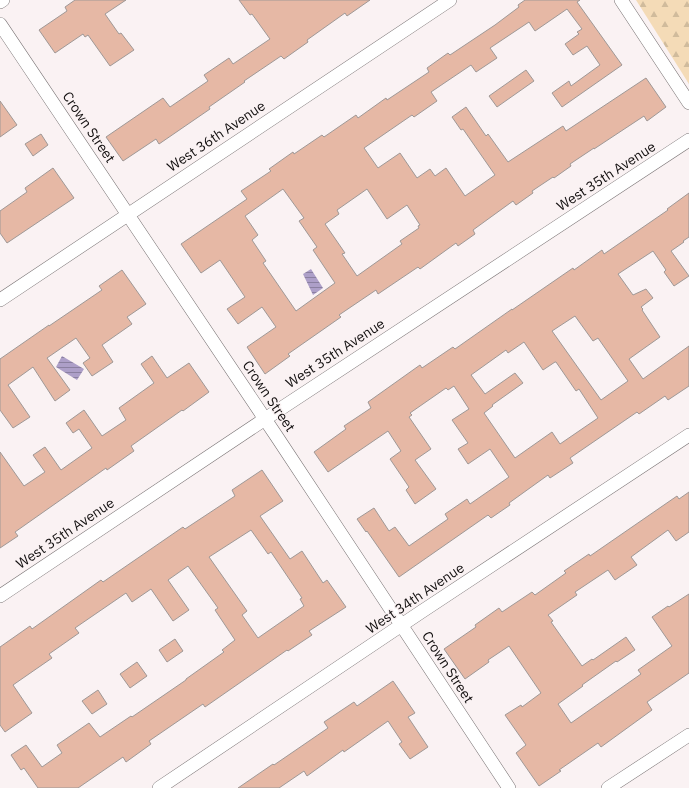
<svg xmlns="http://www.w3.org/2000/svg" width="689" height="788" viewBox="0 0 689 788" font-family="'IBM Plex Sans',sans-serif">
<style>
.forest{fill:url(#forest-firs)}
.water{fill:url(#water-rules)}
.building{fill:#e6b8a5;stroke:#9f9896;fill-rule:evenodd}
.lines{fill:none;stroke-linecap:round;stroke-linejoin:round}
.street-casing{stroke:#797374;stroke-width:14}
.street{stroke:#fff;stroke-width:13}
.labels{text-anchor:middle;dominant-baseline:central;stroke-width:3;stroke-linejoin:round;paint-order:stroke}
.street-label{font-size:14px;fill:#120f0f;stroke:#faf2f3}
</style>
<defs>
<pattern id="forest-firs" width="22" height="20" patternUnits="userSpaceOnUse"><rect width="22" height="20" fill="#f4dbb7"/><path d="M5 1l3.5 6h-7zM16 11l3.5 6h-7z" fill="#d0bb9c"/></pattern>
<pattern id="water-rules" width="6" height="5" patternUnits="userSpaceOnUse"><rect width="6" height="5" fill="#ad9fc8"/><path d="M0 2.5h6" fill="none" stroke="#8b80a1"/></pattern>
</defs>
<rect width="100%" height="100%" fill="#faf2f3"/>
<path class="forest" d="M636,0h53v84z"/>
<path class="water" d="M311,269l12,19 -10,7 -10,-21z
M62,356l22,13 -7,11 -21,-13z"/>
<path class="building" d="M75,0h51l-21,14 14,20 2,-1 13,17 -24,16 -22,-31 -3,2 -2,-3 -28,19 -16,-23 28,-19 -2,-4z
M239,0h131l-23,16 -2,-3 -38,27 1,2 -24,17 -3,-3 -37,25 1,1 -36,25 1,2 -51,35 -3,-5 -33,22 -17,-24 57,-39 7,9 38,-26 -4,-6 25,-17 4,6 37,-25 -18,-25 -2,1z
M525,0h55l-3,2 45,63 -60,42 -10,-14 17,-12 2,5 29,-21 -13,-19 -14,9 -8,-11 14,-10 -2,-2 5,-3 -15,-20 -32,22 -6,-9 -39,26 7,10 -21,14 -5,-7 -40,27 6,9 -23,16 -2,-2 -48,33 14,20 22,-15 17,25 13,-9 5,7 11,-8 19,28 30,-21 -32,-46 -2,1 -9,-13 14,-10 20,29 2,-2 20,28 55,-36 3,5 80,-53 20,29 -19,14 -3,-5 -50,33v-1l-24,16 1,2 -17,12 -1,-1 -21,14 1,2 -17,12 -3,-4 -40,29 2,4 -17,12 -2,-3 -36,26 -2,-2 -40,27 -2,-4 -37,25 2,2 -53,37 2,2 -25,18 -18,-27 29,-20 -14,-20 -24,17 -11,-15 18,-12 -25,-37 -19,13 -20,-29 66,-45 -6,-8 30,-20 -2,-2 24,-17 1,2 28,-19 2,2 32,-22 2,3 28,-20 1,2 42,-28 -2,-4 21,-15 2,2 45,-30 24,-18 -1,-2zM283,189l21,29 -5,3 18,26 -4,3 22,33 -39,28 -33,-48 3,-2 -14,-21 6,-5 -13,-19zM367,189l20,30 20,-14 13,20 -2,1 1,2 -19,13 2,3 -45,32 -15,-22 3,-1 -20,-29 14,-10 -2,-4z
M526,70l8,11 -37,26 -8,-11z
M0,101l17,24 -17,12z
M41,134l7,11 -15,11 -8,-12z
M53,168l21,30 -67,45 -7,-10v-22l27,-19 -2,-4z
M689,193v44l-6,4 1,1 -13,9 18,25 -15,10 -10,-14 2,-2 -13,-19 -35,23 15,21 13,-6 7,9 -12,9 2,2 -1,1 18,27 -31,22 14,20 46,-33v40l-21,14 -3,-4 -26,18 -2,-2 -67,46 3,5 -23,15 -2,-3 -39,28 1,2 -19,13 -3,-3 -89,62 -32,-46 -1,1 -9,-13 17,-11 15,23 6,-4 14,19 39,-27 -3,-5 22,-15 3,5 39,-27 -19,-28 -22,15 -10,-15 10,-6 -16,-23 17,-11 -15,-23 -6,4 -2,-2 -36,25 2,2 -3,2 22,32 -16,11 21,29 -21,15 -9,-14 3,-3 -19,-28 11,-8 -13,-20 -60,41 -14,-20 32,-23 -2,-3 27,-18 -3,-6 52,-37 2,3 31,-21 2,2 57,-40v1l61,-42 1,2 28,-20 2,4 64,-44 -1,-1zM575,316l18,25 5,-3 30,43 -27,19 -49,-69zM524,342l19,28 12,-8h1l20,29 3,-2 19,29 -38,26 -8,-12 -37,26 -31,-45 9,-7 -1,-1 31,-22 -8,-10 -30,21 -14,-19 35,-25 2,3z
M122,270l24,34 -19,13 5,7 -30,21 11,17 -21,14 -9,-13 7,-5 -14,-20 -29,20 23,32 -15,11 -22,-34 -25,18 22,32 -17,11 -13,-18v-51l49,-34v1l53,-36 -3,-4z
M152,356l15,22 22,-15 20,29 -26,19 -1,-1 -51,36 3,5 -27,19 -1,-2 -91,64 3,4 -18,12v-96l24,34 21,-14 -12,-17 12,-8 16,23 31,-22 -13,-19 -6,4 -7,-10 18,-13 18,26 24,-16 -7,-12 35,-25 -13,-19z
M262,470l21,31 -23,15 30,43 12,-8 21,32 4,-3 19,27 -37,24 3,4 -24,16 -1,-1 -82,57 -2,-3 -54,37 2,3 -25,18 -3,-5 -45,31h-40l-14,-20 -3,2 -10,-15 15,-10 16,22 20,-14 -5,-8 32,-22 11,14 31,-21 1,1 54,-37v-1l38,-27 -2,-2 13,-10 -20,-30 3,-2 -30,-42 -20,14 21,30 -16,11 -22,-32 -19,13 -6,-9 -51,35 4,5 -30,21 3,4 -39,27 19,28 -27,19 -5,-7v-78l30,-21 2,3 69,-49 2,2 80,-55 2,2 50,-33 -3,-6zM251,530l17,24 3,-2 31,46 -2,1 4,7 -46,32 -16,-23 5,-4 -38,-54z
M689,492v40l-13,9 -8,-11 -37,27 6,8 -22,15 -7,-10 -33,22 2,3 -29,20 5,6 -2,1 31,44 10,-7 1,1 33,-23 9,13 -18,12 -1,-1 -34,24 1,1 -25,18 13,19 70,-49 -3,-4 34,-24 -20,-29 16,-11 1,1 20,-13v79l-42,29 5,8 -51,37 -3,-4 -39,27 2,1 -22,15 -23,-33 10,-8 -21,-30 16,-10 1,2 19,-14 -32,-47 -21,14 1,2 -24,17 -21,-30 32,-22 -1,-2 24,-17 3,4 30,-20 3,3 31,-22 -2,-2 25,-17 1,2 87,-60 2,3z
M175,639l8,12 -16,11 -8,-12z
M137,662l10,14 -17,12 -10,-14z
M393,681l22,32 -7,4 20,30 -18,12 -11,-15 3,-2 -14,-21 -44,31 -1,-2 -36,26 -3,-5 -25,17h-41l35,-24 1,1 54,-37 -4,-6 30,-20 3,4z
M98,690l9,14 -15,10 -10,-13z"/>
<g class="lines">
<g class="street-casing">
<path id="street" d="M621,0l68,103
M0,2l3,-2
M0,24l277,413 232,351
M0,300l450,-300
M0,596l265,-177 424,-279
M159,788l262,-176 268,-177
M608,788l81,-53"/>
</g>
<use href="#street" class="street"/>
</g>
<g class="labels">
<g class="street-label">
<text transform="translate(89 127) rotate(56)">Crown Street</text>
<text transform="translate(216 136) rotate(-34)">West 36th Avenue</text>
<text transform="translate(606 176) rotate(-33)">West 35th Avenue</text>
<text transform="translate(335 353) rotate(-33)">West 35th Avenue</text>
<text transform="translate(269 396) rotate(56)">Crown Street</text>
<text transform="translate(65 533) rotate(-34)">West 35th Avenue</text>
<text transform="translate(415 598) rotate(-34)">West 34th Avenue</text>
<text transform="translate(448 667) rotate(57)">Crown Street</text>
</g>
</g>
</svg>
